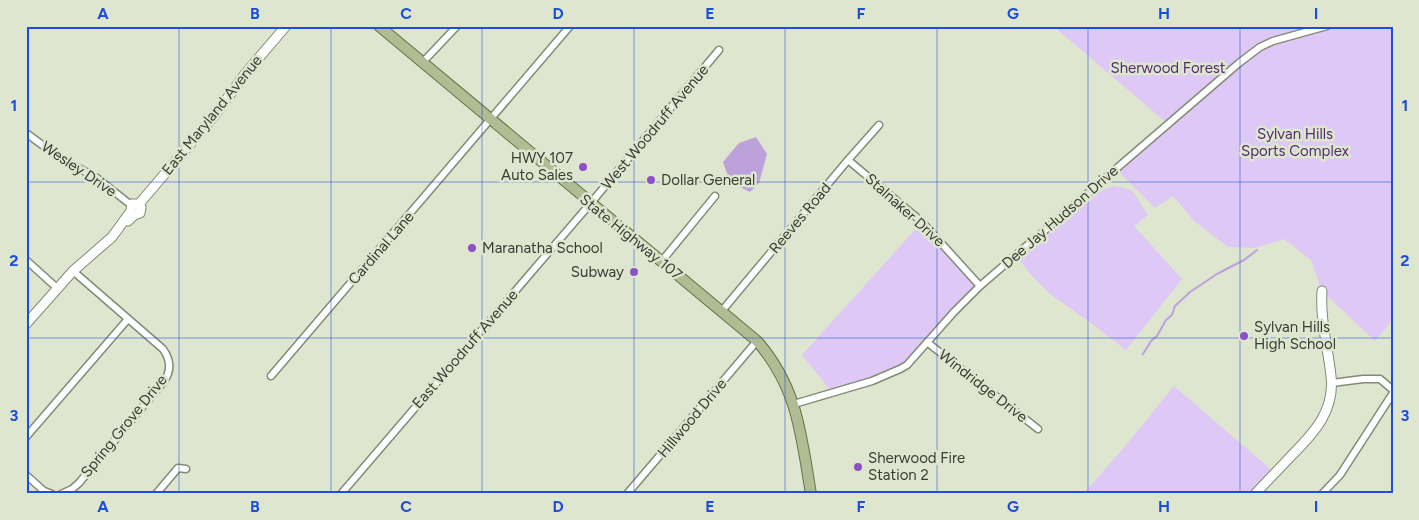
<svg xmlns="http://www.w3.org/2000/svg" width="1419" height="520" viewBox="0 0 1419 520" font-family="Figtree,sans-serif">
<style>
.green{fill:#ddc8f6}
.water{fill:#bca1db}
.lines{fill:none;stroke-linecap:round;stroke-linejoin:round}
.stream{stroke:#bca1db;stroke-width:2}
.street-casing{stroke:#838a75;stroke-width:9}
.secondary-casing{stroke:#838a75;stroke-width:11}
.primary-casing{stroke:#657343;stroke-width:12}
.street{stroke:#fff;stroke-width:6}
.secondary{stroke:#fff;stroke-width:9}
.primary{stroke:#b0bc93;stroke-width:10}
.grid{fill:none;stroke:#1d4ed8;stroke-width:1;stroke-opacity:0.55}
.poi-dot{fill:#8e50c6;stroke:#dee6cf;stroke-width:2}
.labels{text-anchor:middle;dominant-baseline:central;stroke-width:5;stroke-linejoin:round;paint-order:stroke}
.park-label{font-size:15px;fill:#512c71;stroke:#dee6cf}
.street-label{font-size:15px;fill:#3a3d34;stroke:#dee6cf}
.poi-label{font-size:15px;fill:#3a3d34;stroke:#dee6cf;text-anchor:start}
.neatline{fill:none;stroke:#1d4ed8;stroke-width:2}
.grid-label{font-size:16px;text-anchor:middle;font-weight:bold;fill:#1d4ed8}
</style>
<rect width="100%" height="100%" fill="#dee6cf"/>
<path class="green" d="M1053,26h340v294l-18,21 -53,-50 -11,-31 -27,-21 -29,9 -27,-1 -34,-26 -21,-25 -18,12 -39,-39 52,-45z
M1114,186l18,4 16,25 -14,11 48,53 -56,71 -35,-27 -41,-29 -18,-18 -16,-21 79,-61 10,-5z
M922,222l58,64 -80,83 -68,23 -30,-37z
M1174,386l101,87 -20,21h-172l44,-50z"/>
<path class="water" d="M756,137l11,17 -8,29 -9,9 -20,-10 -7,-20 16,-19z"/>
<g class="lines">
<path class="stream" d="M1143,354l8,-13 6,-5 9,-16 6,-5 3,-9 15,-14 27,-18 27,-14 13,-10"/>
<g class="street-casing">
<path id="street" d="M422,63l35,-37
M26,133l34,25 37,20 34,27
M848,160l74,62 58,64
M26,260l31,28
M661,262l54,-66
M721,312l127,-152 31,-35
M928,343l110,86
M271,376l299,-350
M1332,383l31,-4h17l13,11
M794,404l78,-23 28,-12 7,-4 47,-53 26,-26 259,-223 21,-16 13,-6 54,-15
M26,437l102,-118
M26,475l18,16 8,3
M61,494l11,-5 7,-6 85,-102c8,-11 6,-22 -1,-32l-90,-78
M156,494l22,-26 8,1
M341,494l249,-290 129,-154
M627,494l130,-153
M1322,494l18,-19 53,-82"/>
</g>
<g class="secondary-casing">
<path id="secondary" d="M128,221l6,-6 6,-2 1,-6 -2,-3
M26,324l47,-53 39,-34 19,-26 1,-7h7l76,-89 30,-41 41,-48
M1255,494c12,-13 25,-26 37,-39 23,-23 43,-45 39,-79 -3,-28 -11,-56 -9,-85"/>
</g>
<g class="primary-casing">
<path id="primary" d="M379,26l378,315c41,47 44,94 54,153"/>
</g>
<use href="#street" class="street"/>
<use href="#secondary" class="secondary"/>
<use href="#primary" class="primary"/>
</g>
<path class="grid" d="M179,26v468M331,26v468M482,26v468M634,26v468M785,26v468M937,26v468M1088,26v468M1240,26v468M26,182h1367M26,338h1367"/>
<g class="poi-dot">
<circle cx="583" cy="167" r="5"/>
<circle cx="651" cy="180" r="5"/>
<circle cx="472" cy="248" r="5"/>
<circle cx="634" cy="272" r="5"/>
<circle cx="1244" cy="336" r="5"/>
<circle cx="858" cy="467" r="5"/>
</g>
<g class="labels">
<g class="park-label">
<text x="1168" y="68">Sherwood Forest</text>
<text x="1295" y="134">Sylvan Hills<tspan x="1295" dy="17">Sports Complex</tspan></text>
</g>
<g class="street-label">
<text transform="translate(212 115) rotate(-51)">East Maryland Avenue</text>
<text transform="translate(655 127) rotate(-50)">West Woodruff Avenue</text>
<text transform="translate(79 169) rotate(34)">Wesley Drive</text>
<text transform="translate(905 210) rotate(42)">Stalnaker Drive</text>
<text transform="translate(1060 217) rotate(-41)">Dee Jay Hudson Drive</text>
<text transform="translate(800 218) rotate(-50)">Reeves Road</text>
<text transform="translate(631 237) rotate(39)">State Highway 107</text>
<text transform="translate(381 248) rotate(-49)">Cardinal Lane</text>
<text transform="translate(465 349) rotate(-49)">East Woodruff Avenue</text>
<text transform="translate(983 386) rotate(38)">Windridge Drive</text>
<text transform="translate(692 418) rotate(-50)">Hillwood Drive</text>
<text transform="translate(124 426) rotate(-51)">Spring Grove Drive</text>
</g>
<g class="poi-label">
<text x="573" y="158" text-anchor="end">HWY 107<tspan x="573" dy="17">Auto Sales</tspan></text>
<text x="661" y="180">Dollar General</text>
<text x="482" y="248">Maranatha School</text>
<text x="624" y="272" text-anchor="end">Subway</text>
<text x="1254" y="327">Sylvan Hills<tspan x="1254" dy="17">High School</tspan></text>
<text x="868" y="458">Sherwood Fire<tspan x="868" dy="17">Station 2</tspan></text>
</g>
</g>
<rect width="1419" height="520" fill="none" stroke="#dee6cf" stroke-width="55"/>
<rect x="28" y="28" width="1364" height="464" class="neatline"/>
<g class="grid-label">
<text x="103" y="19">A</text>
<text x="255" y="19">B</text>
<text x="406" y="19">C</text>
<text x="558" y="19">D</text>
<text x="710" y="19">E</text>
<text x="861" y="19">F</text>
<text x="1013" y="19">G</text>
<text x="1164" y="19">H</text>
<text x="1316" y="19">I</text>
<text x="14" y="111">1</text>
<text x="1405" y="111">1</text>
<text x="14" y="266">2</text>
<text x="1405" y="266">2</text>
<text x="14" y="421">3</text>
<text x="1405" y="421">3</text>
<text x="103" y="512">A</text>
<text x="255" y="512">B</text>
<text x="406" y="512">C</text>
<text x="558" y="512">D</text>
<text x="710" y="512">E</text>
<text x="861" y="512">F</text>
<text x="1013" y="512">G</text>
<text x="1164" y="512">H</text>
<text x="1316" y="512">I</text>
</g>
</svg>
